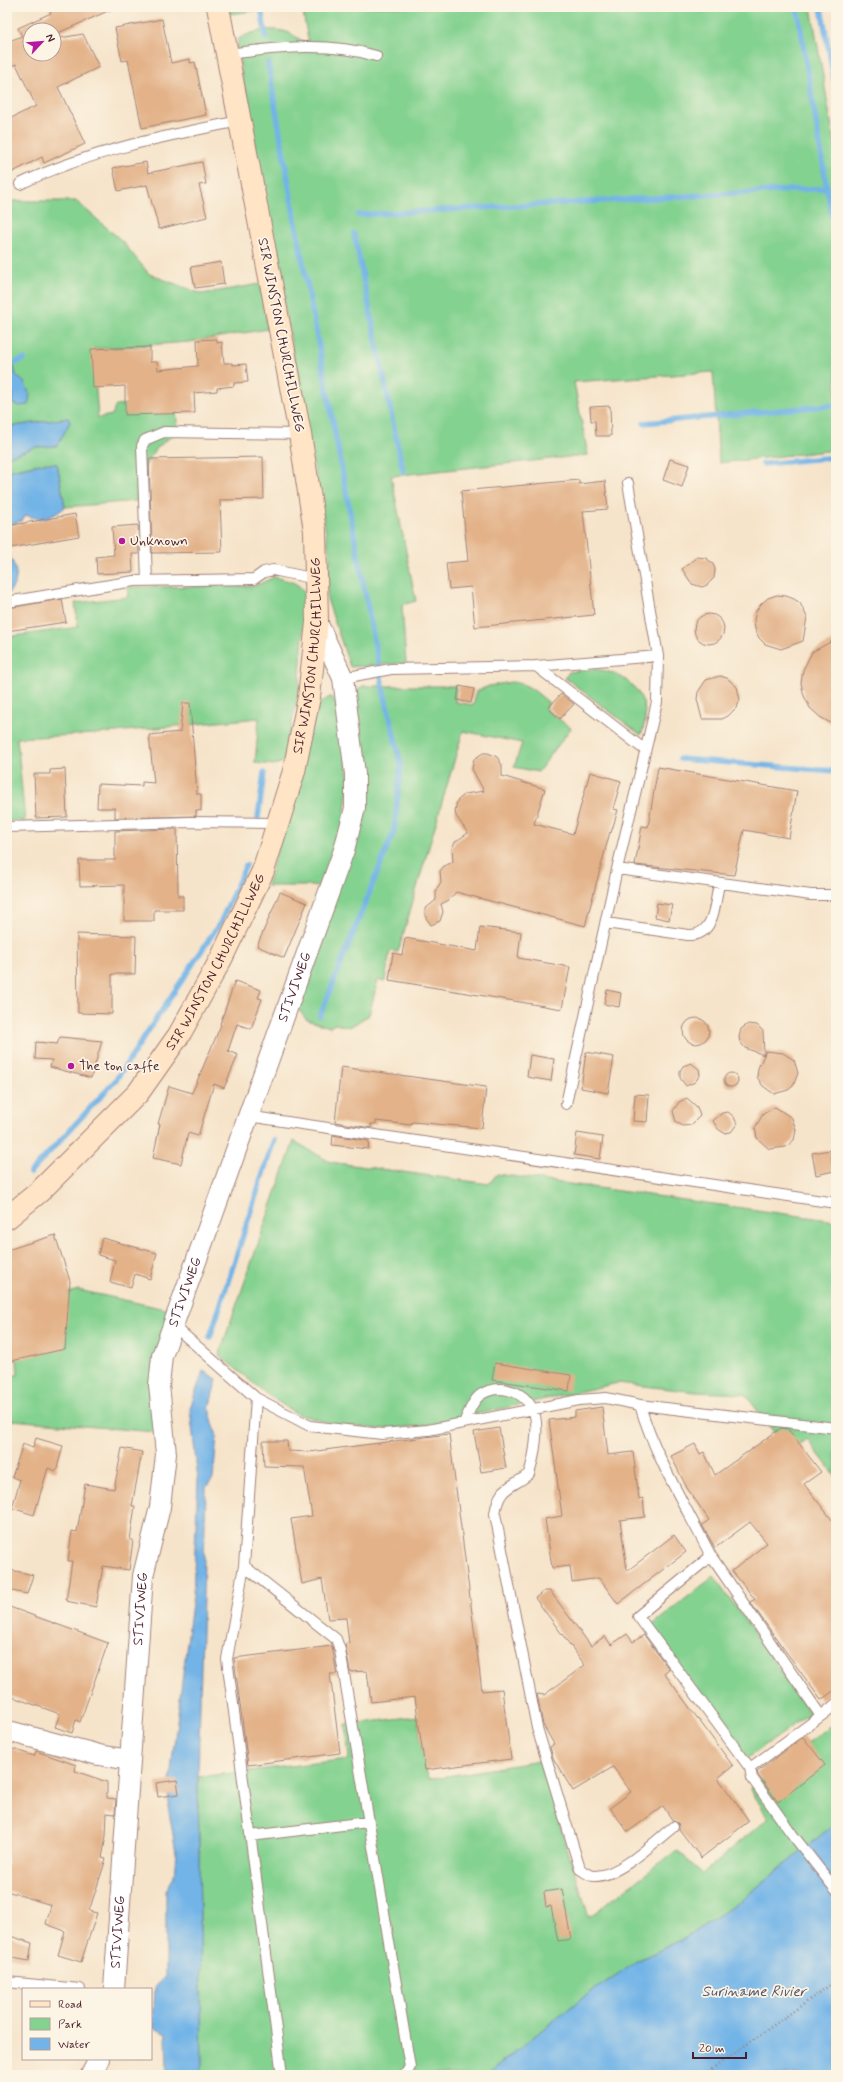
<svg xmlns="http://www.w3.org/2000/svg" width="843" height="2082" viewBox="0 0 843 2082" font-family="Mynerve,sans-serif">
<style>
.green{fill:#84d290;stroke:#67785e}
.water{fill:#72b4e7;stroke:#5e6a89}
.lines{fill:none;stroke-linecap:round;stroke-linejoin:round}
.stream{stroke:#72b4e7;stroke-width:5.5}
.building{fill:#e3b289;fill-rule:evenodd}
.lane-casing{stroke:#a0827a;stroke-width:12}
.street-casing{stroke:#a0827a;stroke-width:22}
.secondary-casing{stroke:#a0827a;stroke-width:24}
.path{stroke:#a0827a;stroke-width:2.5;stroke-dasharray:1 3;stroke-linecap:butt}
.lane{stroke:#fff;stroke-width:10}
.street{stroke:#fff;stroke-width:20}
.secondary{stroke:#ffe4c6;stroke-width:22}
.poi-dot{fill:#b5179e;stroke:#fcf5e5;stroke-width:1.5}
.labels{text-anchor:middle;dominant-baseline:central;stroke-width:3.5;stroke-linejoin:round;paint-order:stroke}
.street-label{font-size:14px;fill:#4a1f2b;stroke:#fcf5e5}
.poi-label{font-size:14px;fill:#4a1f2b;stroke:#fcf5e5;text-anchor:start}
.water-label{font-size:15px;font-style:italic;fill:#58536d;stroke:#fcf5e5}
</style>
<rect width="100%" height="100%" fill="#fcf5e5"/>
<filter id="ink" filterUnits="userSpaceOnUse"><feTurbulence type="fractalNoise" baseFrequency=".025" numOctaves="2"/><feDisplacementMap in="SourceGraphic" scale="8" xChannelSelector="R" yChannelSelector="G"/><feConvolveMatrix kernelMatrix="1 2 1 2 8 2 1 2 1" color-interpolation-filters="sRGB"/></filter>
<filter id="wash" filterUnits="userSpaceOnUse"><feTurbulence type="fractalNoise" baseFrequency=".012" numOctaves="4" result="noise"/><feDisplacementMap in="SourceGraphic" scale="16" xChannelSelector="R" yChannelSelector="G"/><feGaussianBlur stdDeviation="0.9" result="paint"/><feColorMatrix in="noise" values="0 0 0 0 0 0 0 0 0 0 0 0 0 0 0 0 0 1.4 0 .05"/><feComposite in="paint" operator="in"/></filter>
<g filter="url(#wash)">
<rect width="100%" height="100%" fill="#f6e4ca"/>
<path class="green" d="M229,7h55l-54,7z
M302,7h509l25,144v299l-117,13 -6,-91 -139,10 14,73 -197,21 25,125 -14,4 4,58 -56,4 -23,-68 3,-42 -5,-30 -88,-479 1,-9c14,-8 33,-12 49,-7 7,3 15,9 22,13z
M13,201h63l45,39 28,34 53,20 58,-10 8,45 -79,13 -96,7 5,69 14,-3 4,-10 59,-4 3,31c-26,15 -40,38 -41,69l-72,6 -8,-43 -24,1 -26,6v-14l29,-10 21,-1 13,-24 -2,-4 -61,9v-223z
M274,577c14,4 28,5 32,20l-7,93 -15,72 -10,3 -19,-2 4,-45 -165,16 -77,4 8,83h-18v-184l71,-10 -3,-24 53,-6 -1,-10 128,-1z
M593,669c35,2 63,30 48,66l-76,-57 4,-6z
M511,682c17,1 25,10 38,21l-4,6 26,19 -33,44 -24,-5 8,-24 -59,-12 -65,221 -8,-1 -5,30 -7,-1 -9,35 -19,12 -15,-3 -5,3 -23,-7 -10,-12 67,-205 2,-28 -11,-83 8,-6h93l-1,16 18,3 4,-14 12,-5z
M330,697l3,1 5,9 11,73 -6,45 -19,61h-57l49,-175 4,-8z
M294,1141l36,21 159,22 8,-10 339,47v256l-29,-38 -19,12 -43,-57 -49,-2 -78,-9 -195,43 -46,3 -43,-5 -37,-10 -28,-18 -50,-41z
M78,1290l92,20 -14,122 -144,-12 -5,22v-66l11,-1 -5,-64z
M714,1576l96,137 -64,46 -96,-132z
M417,1716l11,63 112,-18 49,156 88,-67 26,23 65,-55 -18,-30 86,-67v102l-97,79 -54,36 -48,23 -66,45 -84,69h-285l-4,-298 151,-18 -3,-34z"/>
<path class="water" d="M13,363l3,12 8,7 6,13 -2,10 -9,1 -7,-3 1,-8 -6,-12 4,-3v-7l-3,-7z
M68,418l2,4 -13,24 -21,1 -29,10v-30z
M45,463l12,1 8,43c-13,11 -23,15 -39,8l-5,6 -10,3 -4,-2v-51z
M7,548c8,22 16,28 0,47z
M203,1371l14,8 -8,29 8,29 -4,42 -7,8 -8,290 4,298h-39l4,-5 -1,-36 -13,-7 2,-41 11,-10v-86l8,-13 2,-25 -8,-46 4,-45 21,-166 5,-115 -8,-72z
M836,1823v252h-349l84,-69 66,-45 48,-23 54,-36z"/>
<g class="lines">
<path class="stream" d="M261,7l5,31
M821,7l15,82
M268,63l25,146 90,479 18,77 -7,66 -74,185
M827,188l9,50
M358,215l469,-27 -30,-181
M354,234l49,237
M7,366l17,-7
M644,423l192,-18
M763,464l73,-7
M680,759l156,12
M258,818l6,-45
M30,1173l85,-92 105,-158 26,-58
M210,1337l64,-197"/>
</g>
<g id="blocks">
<path class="building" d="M48,7h69l-59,26 2,5 23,-4 16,33 -41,20 27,57 -41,19 -2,-6 -35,18v-55l29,-14 -20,-42 -9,4v-26l15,-6 -4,-8 33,-15zM30,30h24v24h-24z
M162,19l9,44 19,-4v4l5,-1 11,53 -64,13 -14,-68 -6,1 -7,-33z
M146,162l2,11 54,-11 4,22 -7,1 8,32 -48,12 -12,-44 -29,6 -5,-23z
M221,262l3,22 -29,4 -4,-21z
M217,339v4l5,-1 2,21h8l1,2 13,-1 2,18 -14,1v3l-17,2v3l-23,2 1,20 -70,2v-29l-32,2 -2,-39 59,-2v15h7l1,8 40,-4 -1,-26z
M610,406l1,30h-15l-1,-15h-4l-1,-14z
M263,457l1,42 -44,1 2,52 -70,1 -3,-94z
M670,459l19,6 -7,22 -19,-7z
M579,480v4l26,-3 3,28 -25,2 11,104 -119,12 -4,-40 -22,2 -3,-26 22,-2 -7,-70z
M75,514l4,22 -69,12 -3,-22z
M138,525l1,29h-7l1,18 -36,2 -1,-17 18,-2 -2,-28z
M697,557l9,1 7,6 2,5 -1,9 -7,7 -5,2 -10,-3 -10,-15z
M777,595l9,1 8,3 6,4 7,14 -4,24 -22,8 -16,-5 -6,-6 -4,-9 -1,-9 2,-9 5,-7 7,-6z
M62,599l4,23 -59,9v-23z
M694 629a15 15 0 1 1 30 0a15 15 0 1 1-30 0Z
M836,639v87l-16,-9 -10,-9 -6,-12 -3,-13 2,-13 9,-18z
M720,676l7,2 10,9 3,13 -3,7 -9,9 -6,3h-20l-5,-20 1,-7 8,-12z
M459,686l15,3 -3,14 -14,-3z
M561,694l13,10 -14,15 -12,-11z
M183,703h7l7,91h4v17l-5,-1v6l-81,2v-10h-18l1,-24 44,2v-4l12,1 -5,-48 31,-3z
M483,753h5l9,4 5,8v11l43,13 -11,35 39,10 17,-62 31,9 -8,28 5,1 -7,23 -1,-1 -25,94 -129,-34 -7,8 -8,4 2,8 -3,9 -9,4 -5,-7 -1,-9 11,-9v-10l5,-8 -1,-11 4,-5 9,-4 -1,-14 3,-6 13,-9 -12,-17 -1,-5 2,-10 8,-7 19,-3 -12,-22 2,-10z
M658,767l139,24 -8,47 -45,-8 -10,45 -99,-10 7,-39 6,1z
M65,769l2,48 -31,1 -2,-44h16v-4z
M177,829l1,67h5v14h-29v11h-30v-36l-44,1 -1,-26h36v-29z
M280,892l27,11 -23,55 -27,-12z
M657,903l15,2 -3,15 -14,-3z
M480,927l41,5 -3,26 52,9 -8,42 -173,-29 4,-27 9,2 3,-17 72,13z
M77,934l59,2 -1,38h-23v40l-34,-1z
M235,981l26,9 -3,8 4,1 -11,30 -14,-5 -9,27 10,4 -14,33 -10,-4 -16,52 -10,-3 -7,31 -28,-6 7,-34h-2l11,-38 23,7 29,-68 -1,-1z
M607,990l14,3 -2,14 -15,-3z
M683 1031a13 13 0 1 1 26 0a13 13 0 1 1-26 0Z
M748,1024l9,1 6,6 1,24 -19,-7 -5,-6 -1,-5 2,-8z
M60,1037l42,4 -11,37 -41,-11 2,-7 -17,-1 1,-17 21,2z
M766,1051l17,2 11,7 4,13 -5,13 -5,4 -14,4 -11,-8 -6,-9 1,-9z
M586,1052l28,5 -6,36 -27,-5z
M530,1055l24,4 -3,22 -24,-4z
M691,1063l8,6 1,6 -5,7 -9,4 -6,-8v-7l3,-5z
M341,1067l145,20 -4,41 -70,-6 -1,3 -35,-4v3h-5v4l-36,-6z
M724 1080a7 7 0 1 1 14 0a7 7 0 1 1-14 0Z
M635,1094l14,1 -2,27 -14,-1z
M687,1098l10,9 3,9 -9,9 -8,1 -7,-4 -3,-11 6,-9z
M775,1107l17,11 4,12 -2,10 -8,7 -17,2 -12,-11 -2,-10 8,-14z
M728,1112l6,5 3,7 -6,8 -7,1 -6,-4 -5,-8 9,-8z
M577,1133l26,4 -3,22 -26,-4z
M333,1135l36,6 -1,8 -36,-4z
M830,1150l4,21 -18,4 -4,-22z
M55,1235l15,46 -5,68 -58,13v-112z
M102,1238l55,15 -7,26 -15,-5 -4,14 -21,-6 5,-22 -17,-5z
M495,1363l76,12 -2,16 -77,-11z
M602,1407l6,48 25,-3 6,47 4,-1 2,19 -25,3 7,51 47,-36 12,17 -68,52 -19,-26 -27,4 -2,-16 -18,2 -7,-49 17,-3 -13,-96 26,-3v-6z
M499,1428l7,40 -25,4 -7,-40z
M781,1428l7,1 33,43 -17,12 32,41v164l-15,11 -71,-98 5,-3 -23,-28 35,-28 -17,-21 -35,26 -13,-23 7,-5 -22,-32 -16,-32 24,-12 5,10 4,-2 11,23z
M449,1434l33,257 20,-2 9,70 -86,11 -10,-73 -44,5 -4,-31 -17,1 -5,-28 4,-1 -3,-25 -18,1 -6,-40 -20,5 -11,-65 21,-3 -8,-49 -40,-1 -1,-25h24l1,10 21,1z
M36,1438l27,8 -7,25 -8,-3 -14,47 -22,-7 8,-28 -8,-3 11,-33 10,4z
M122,1448l20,4 -10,54h3l-5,34h3l-4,30 -26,-4 -7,41 -30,-6 6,-40h-4l4,-30 5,1 8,-48 29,5z
M7,1569l26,6 -6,19 -20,-4z
M544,1591h6l41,55 14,-10 6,9 16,-11 6,8 11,-7 25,34 -5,4 69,93 -15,12 31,43 -48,37 -22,-29 -1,-6 -5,-2 -10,-15 -35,26 -18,-24 21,-16 -18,-25 -40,24 -20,-33 -3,-11 4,-3 -11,-19 -6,-31 7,1 41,-30 -50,-67z
M7,1606l101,37 -28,79 -4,-2 -4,13 -17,-6 5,-13 -53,-19z
M332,1646l5,28h-7l10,79 -92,12 -14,-107z
M803,1737l22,28 -47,37 -20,-27 -1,-3z
M7,1747l27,9 2,-5 40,14 -1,6 32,11v16l9,1 -1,15 -8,-1 -1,23 -4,22 4,1 -17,52 8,2 -16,49 -23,-7 7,-24 -19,-7 5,-19 -44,-14z
M177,1780l2,14 -21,3 -2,-14z
M562,1889l9,50 -13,2 -7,-35 -5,1 -2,-15z
M7,1935l25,8 -3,18 -22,-4z"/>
</g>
</g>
<g filter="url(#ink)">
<use href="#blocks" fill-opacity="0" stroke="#a0827a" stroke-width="1"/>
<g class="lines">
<g class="lane-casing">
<path id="lane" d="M227,54c50,-6 100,-13 149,2
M20,184c69,-33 145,-48 220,-63
M147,581l-5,-135 3,-6 19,-8 136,2
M7,602l127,-21 120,-2 10,-7 9,-2 43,9
M536,666l109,84
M343,678l48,-9 145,-3 122,-10
M7,827l183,-5 88,1
M617,869l194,26h25
M606,923l82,12c27,2 27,-33 31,-52
M566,1104l51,-235 40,-167 1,-46 -30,-173
M247,1116l589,87
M174,1326l82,72 54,28 72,8 46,-4 151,-30 27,-2 34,7c14,50 47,104 71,151l-73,60 112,152 2,10 40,56 44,56
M256,1398l-12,168 -17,93 55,416
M640,1405l196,23
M464,1423c4,-9 8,-21 15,-27 17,-13 43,-7 53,12 9,15 2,50 -3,66 -19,15 -30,12 -34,40l42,214 43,141c4,3 10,7 14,7 25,1 60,-34 79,-49
M711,1556l110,160 -71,52
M244,1566l92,73 4,11 70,417 -5,8
M821,1716l15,-12
M250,1836l118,-14
M7,1982l73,7"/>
</g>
<g class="street-casing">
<g id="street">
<path d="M7,1732h5l87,23 31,5"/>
<path id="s1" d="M114,1989l29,-413 17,-69 6,-53 -7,-69 3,-29 182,-506 11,-42v-34l-12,-96 -26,-56"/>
<path d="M91,2075l8,-16"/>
</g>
</g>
<g class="secondary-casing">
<g id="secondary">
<path id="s2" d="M7,1218l32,-26 99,-99 41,-58 42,-76 42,-88 31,-100 15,-74 8,-75 -2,-91 -15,-97 -82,-427"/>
</g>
</g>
<path class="path" d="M705,2074l131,-93"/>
<use href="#lane" class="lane"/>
<use href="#street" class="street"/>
<use href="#secondary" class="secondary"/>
</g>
</g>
<g class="poi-dot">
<circle cx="122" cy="541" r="4"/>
<circle cx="71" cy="1066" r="4"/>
</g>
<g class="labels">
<g class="street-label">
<text transform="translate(281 335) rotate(79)">SIR WINSTON CHURCHILLWEG</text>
<text stroke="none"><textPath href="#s2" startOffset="658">SIR WINSTON CHURCHILLWEG</textPath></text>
<text stroke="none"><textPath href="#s2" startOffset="334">SIR WINSTON CHURCHILLWEG</textPath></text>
<text stroke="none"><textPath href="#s1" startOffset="1029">STIVIWEG</textPath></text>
<text stroke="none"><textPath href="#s1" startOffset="705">STIVIWEG</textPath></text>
<text stroke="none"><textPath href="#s1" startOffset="381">STIVIWEG</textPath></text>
<text stroke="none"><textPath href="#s1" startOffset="57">STIVIWEG</textPath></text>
</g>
<g class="poi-label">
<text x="130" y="541">Unknown</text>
<text x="79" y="1066">The ton caffe</text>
</g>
<g class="water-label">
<text x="754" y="1992">Suriname Rivier</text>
</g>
</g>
<rect width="843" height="2082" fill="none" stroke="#fcf5e5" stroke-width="24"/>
<rect x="22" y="1988" width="130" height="72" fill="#fcf5e5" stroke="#b59f9b"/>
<rect x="30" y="2001" width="20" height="6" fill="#ffe4c6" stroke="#b59f9b"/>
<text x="58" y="2008" font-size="12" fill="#4a1f2b">Road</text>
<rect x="30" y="2018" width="20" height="12" fill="#84d290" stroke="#b59f9b"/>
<text x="58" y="2028" font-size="12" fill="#4a1f2b">Park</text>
<rect x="30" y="2038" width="20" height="12" fill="#72b4e7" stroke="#b59f9b"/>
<text x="58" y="2048" font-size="12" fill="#4a1f2b">Water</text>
<g transform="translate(42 42) rotate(64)"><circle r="19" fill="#fcf5e5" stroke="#b59f9b"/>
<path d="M0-3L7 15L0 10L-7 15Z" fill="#b5179e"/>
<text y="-6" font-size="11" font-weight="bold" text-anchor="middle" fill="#4a1f2b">N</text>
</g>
<path d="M693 2052v6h53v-6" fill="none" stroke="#4a1f2b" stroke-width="2"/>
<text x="699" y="2052" font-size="12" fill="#4a1f2b" stroke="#fcf5e5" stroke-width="3" paint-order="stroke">20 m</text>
</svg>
